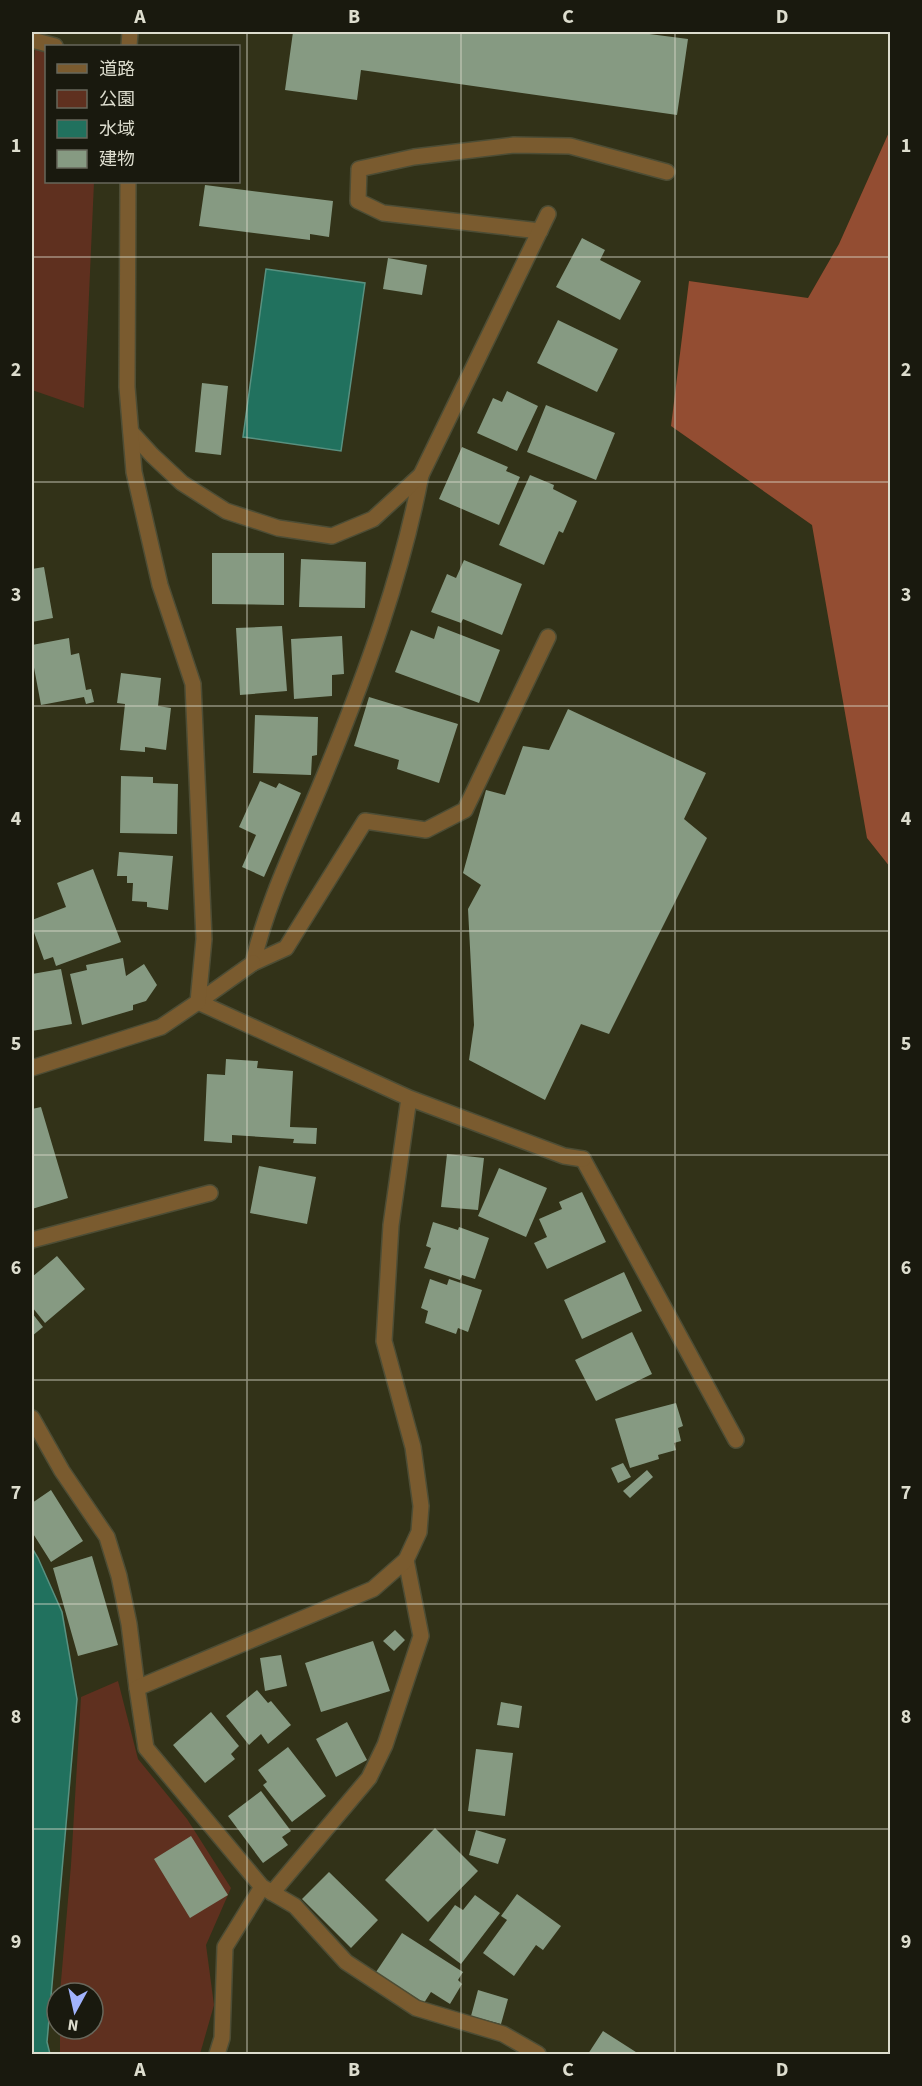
<svg xmlns="http://www.w3.org/2000/svg" width="922" height="2086" viewBox="0 0 922 2086" font-family="'Source Sans 3','Noto Sans JP',sans-serif">
<style>
.green{fill:#5f301f}
.forest{fill:#934d32}
.water{fill:#21715e;stroke:#599180;stroke-width:1.5}
.building{fill:#869a82}
.lines{fill:none;stroke-linecap:round;stroke-linejoin:round}
.service-casing{stroke:#4d4d35;stroke-width:18}
.minor-casing{stroke:#4d4d35;stroke-width:18}
.tertiary-casing{stroke:#4d4d35;stroke-width:18}
.service{stroke:#7a5b2f;stroke-width:15}
.minor{stroke:#7a5b2f;stroke-width:15}
.tertiary{stroke:#7a5b2f;stroke-width:15}
.grid{fill:none;stroke:#ddddce;stroke-width:1.5;stroke-opacity:0.55}
.neatline{fill:none;stroke:#ddddce;stroke-width:2}
.grid-label{font-size:20px;text-anchor:middle;font-weight:bold;fill:#ddddce}
</style>
<rect width="100%" height="100%" fill="#323218"/>
<path class="green" d="M35,47l11,4v131h48l-10,226 -52,-18v-289z
M118,1681l20,78 49,60 44,69 -25,57 8,60 -14,49h-140v-25h33v-36h-33l11,-128 10,-168z"/>
<path class="forest" d="M890,130v737l-23,-29 -55,-313 -141,-99 18,-145 119,17 31,-54z"/>
<path class="water" d="M266,269l99,14 -24,168 -98,-14z
M32,1548l6,10 24,54 15,87 -30,343 3,12h-18z"/>
<path class="building" d="M293,32h341l54,7 -11,76 -316,-45 -4,30 -72,-10z
M205,185l128,16 -4,36 -19,-3v6l-111,-14z
M582,238l23,12 -5,10 41,21 -21,39 -64,-33z
M388,258l39,7 -5,30 -39,-6z
M558,320l60,29 -21,43 -60,-29z
M202,383l26,3 -7,69 -26,-3z
M507,391l31,15 -21,45 -40,-18 16,-35 9,4z
M546,405l69,28 -19,47 -69,-28z
M462,447l46,20 -2,4 14,6 -21,48 -60,-26z
M530,475l24,10 -1,4 24,12 -14,32 -4,-2 -15,34 -45,-20z
M212,553h72v52l-72,-1z
M301,559l65,3 -1,46 -66,-1z
M464,560l58,24 -20,51 -39,-16 -2,4 -30,-11 16,-38 9,4z
M44,567l9,51 -21,4v-53z
M282,626l5,65 -47,4 -4,-67z
M438,626l62,24 -21,53 -84,-31 16,-42 23,9z
M342,636l2,38 -12,1v21l-38,3 -3,-60z
M69,638l2,17 8,-2 7,37 5,-1 3,13 -8,2 -2,-7 -43,8 -9,-48v-12z
M121,673l40,5 -3,28 13,2 -5,42 -21,-3v5l-25,-2 5,-46 -8,-1z
M369,697l89,27 -19,59 -42,-14 2,-9 -45,-14z
M568,709l138,64 -22,46 23,19 -98,196 -28,-10 -36,76 -76,-40 5,-35 -6,-116 13,-24 -18,-12 23,-83 19,5 18,-49 26,4z
M255,715l63,2 -1,38 -5,1 -1,19 -58,-2z
M121,776l32,1v6l25,1 -1,50 -57,-1z
M260,781l16,7 3,-5 22,10 -37,84 -22,-10 14,-32 -17,-8z
M119,852l54,4 -5,54 -21,-3v-5l-15,-1 1,-18h-6v-7h-10z
M93,869l28,73 -65,24 -3,-9 -9,3 -12,-33v-7l34,-13 -9,-24z
M123,958l3,18 18,-12 13,21 -11,16 -13,4v5l-51,15 -12,-51 17,-4 -1,-5z
M61,969l11,55 -40,7v-57z
M226,1059l32,2 -1,7 36,3 -3,56 27,1 -1,16 -23,-1 1,-4 -62,-4v8l-28,-2 3,-67 18,1z
M41,1107l27,91 -36,11v-100z
M447,1154l37,4 -6,52 -37,-3z
M259,1166l57,11 -9,47 -57,-11z
M499,1168l48,20 -21,49 -48,-21z
M582,1192l24,50 -59,27 -13,-26 13,-6 -8,-18 23,-10 -3,-7z
M433,1222l25,8 1,-3 30,11 -14,41 -13,-4 -2,5 -36,-12 7,-20 -5,-2z
M57,1256l28,33 -40,34 -13,-16v-30z
M624,1272l18,39 -60,28 -18,-39z
M430,1279l17,6 2,-6 33,11 -14,42 -10,-4 -2,6 -31,-11 3,-12 -7,-3z
M32,1313l11,14 -11,9z
M632,1332l20,42 -56,27 -21,-41z
M676,1403l7,23 -5,2 3,13 -7,2 2,7 -18,5 1,4 -29,9 -15,-49z
M623,1463l8,14 -13,6 -7,-15z
M647,1470l6,7 -23,21 -7,-7z
M51,1490l32,51 -32,21 -19,-30v-29z
M92,1556l26,89 -40,11 -25,-88z
M395,1630l10,10 -11,11 -11,-10z
M373,1641l17,50 -69,21 -16,-49z
M281,1655l6,31 -22,5 -5,-33z
M257,1690l11,13 3,-2 20,24 -23,19 -7,-10 -12,11 -23,-29z
M501,1702l21,4 -3,22 -22,-3z
M211,1712l28,34 -8,8 4,5 -30,24 -32,-38z
M347,1722l20,38 -31,17 -20,-38z
M288,1747l38,49 -34,26 -29,-37 4,-3 -9,-12z
M476,1749l37,4 -8,63 -37,-5z
M261,1791l30,40 -9,6 6,8 -25,18 -35,-47z
M435,1828l43,43 -50,51 -43,-42z
M476,1830l30,9 -8,25 -29,-9z
M191,1836l37,59 -38,23 -36,-59z
M329,1872l49,48 -27,28 -49,-49z
M517,1894l44,32 -18,24 -7,-5 -22,31 -31,-23 24,-33 -6,-4z
M475,1895l25,18 -39,51 -32,-24 26,-35 8,5z
M402,1933l61,39 -5,8 4,4 -12,20 -19,-12 -7,11 -48,-31z
M478,1990l30,9 -7,25 -30,-8z
M603,2031l36,23h-51z"/>
<g class="lines">
<g class="service-casing">
<path id="service" d="M32,40l23,6
M540,231l-157,-18 -25,-12 1,-32 55,-12 100,-12 56,1 97,26
M253,963c16,-69 50,-133 76,-199 38,-93 73,-190 92,-289
M253,963l33,-15 79,-127 61,9 39,-20 83,-173
M583,1159l153,281
M32,1240l178,-47
M32,1418l30,53 45,66 12,39 10,48 8,64
M264,1888l31,18 51,56 70,46 87,26 35,20
M272,1893l97,-115 16,-33 36,-109 -15,-76"/>
</g>
<g class="minor-casing">
<path id="minor" d="M131,432l21,23 30,28 44,28 52,17 54,8 41,-17 48,-44 127,-261
M198,1002l211,96 155,58 19,3
M198,1002l55,-39
M217,2054l5,-16 3,-91 37,-60 -116,-139 -9,-60 236,-99 33,-29 13,-28 2,-26 -8,-59 -29,-106 7,-116 18,-127"/>
</g>
<g class="tertiary-casing">
<path id="tertiary" d="M129,46l1,-14
M32,1068l129,-41 37,-25 6,-63 -11,-255 -33,-99 -26,-113 -7,-85 1,-205"/>
</g>
<use href="#service" class="service"/>
<use href="#minor" class="minor"/>
<use href="#tertiary" class="tertiary"/>
</g>
<path class="grid" d="M247,32v2022M461,32v2022M675,32v2022M32,257h858M32,482h858M32,706h858M32,931h858M32,1155h858M32,1380h858M32,1604h858M32,1829h858"/>
<rect width="922" height="2086" fill="none" stroke="#19190e" stroke-width="66"/>
<rect x="45" y="45" width="195" height="138" fill="#19190e" stroke="#67675b" stroke-width="1.5"/>
<rect x="57" y="64" width="30" height="9" fill="#7a5b2f" stroke="#67675b" stroke-width="1.5"/>
<text x="99" y="75" font-size="18" fill="#ddddce">道路</text>
<rect x="57" y="90" width="30" height="18" fill="#5f301f" stroke="#67675b" stroke-width="1.5"/>
<text x="99" y="105" font-size="18" fill="#ddddce">公園</text>
<rect x="57" y="120" width="30" height="18" fill="#21715e" stroke="#67675b" stroke-width="1.5"/>
<text x="99" y="135" font-size="18" fill="#ddddce">水域</text>
<rect x="57" y="150" width="30" height="18" fill="#869a82" stroke="#67675b" stroke-width="1.5"/>
<text x="99" y="165" font-size="18" fill="#ddddce">建物</text>
<g transform="translate(75 2011) rotate(188)"><circle r="28" fill="#19190e" stroke="#67675b" stroke-width="1.5"/>
<path d="M0-4.5L10 22L0 15L-10 22Z" fill="#a1b3fd"/>
<text y="-9" font-size="16" font-weight="bold" text-anchor="middle" fill="#ddddce">N</text>
</g>
<rect x="33" y="33" width="856" height="2020" class="neatline"/>
<g class="grid-label">
<text x="140" y="23">A</text>
<text x="354" y="23">B</text>
<text x="568" y="23">C</text>
<text x="782" y="23">D</text>
<text x="16" y="152">1</text>
<text x="906" y="152">1</text>
<text x="16" y="376">2</text>
<text x="906" y="376">2</text>
<text x="16" y="601">3</text>
<text x="906" y="601">3</text>
<text x="16" y="825">4</text>
<text x="906" y="825">4</text>
<text x="16" y="1050">5</text>
<text x="906" y="1050">5</text>
<text x="16" y="1274">6</text>
<text x="906" y="1274">6</text>
<text x="16" y="1499">7</text>
<text x="906" y="1499">7</text>
<text x="16" y="1723">8</text>
<text x="906" y="1723">8</text>
<text x="16" y="1948">9</text>
<text x="906" y="1948">9</text>
<text x="140" y="2076">A</text>
<text x="354" y="2076">B</text>
<text x="568" y="2076">C</text>
<text x="782" y="2076">D</text>
</g>
</svg>
